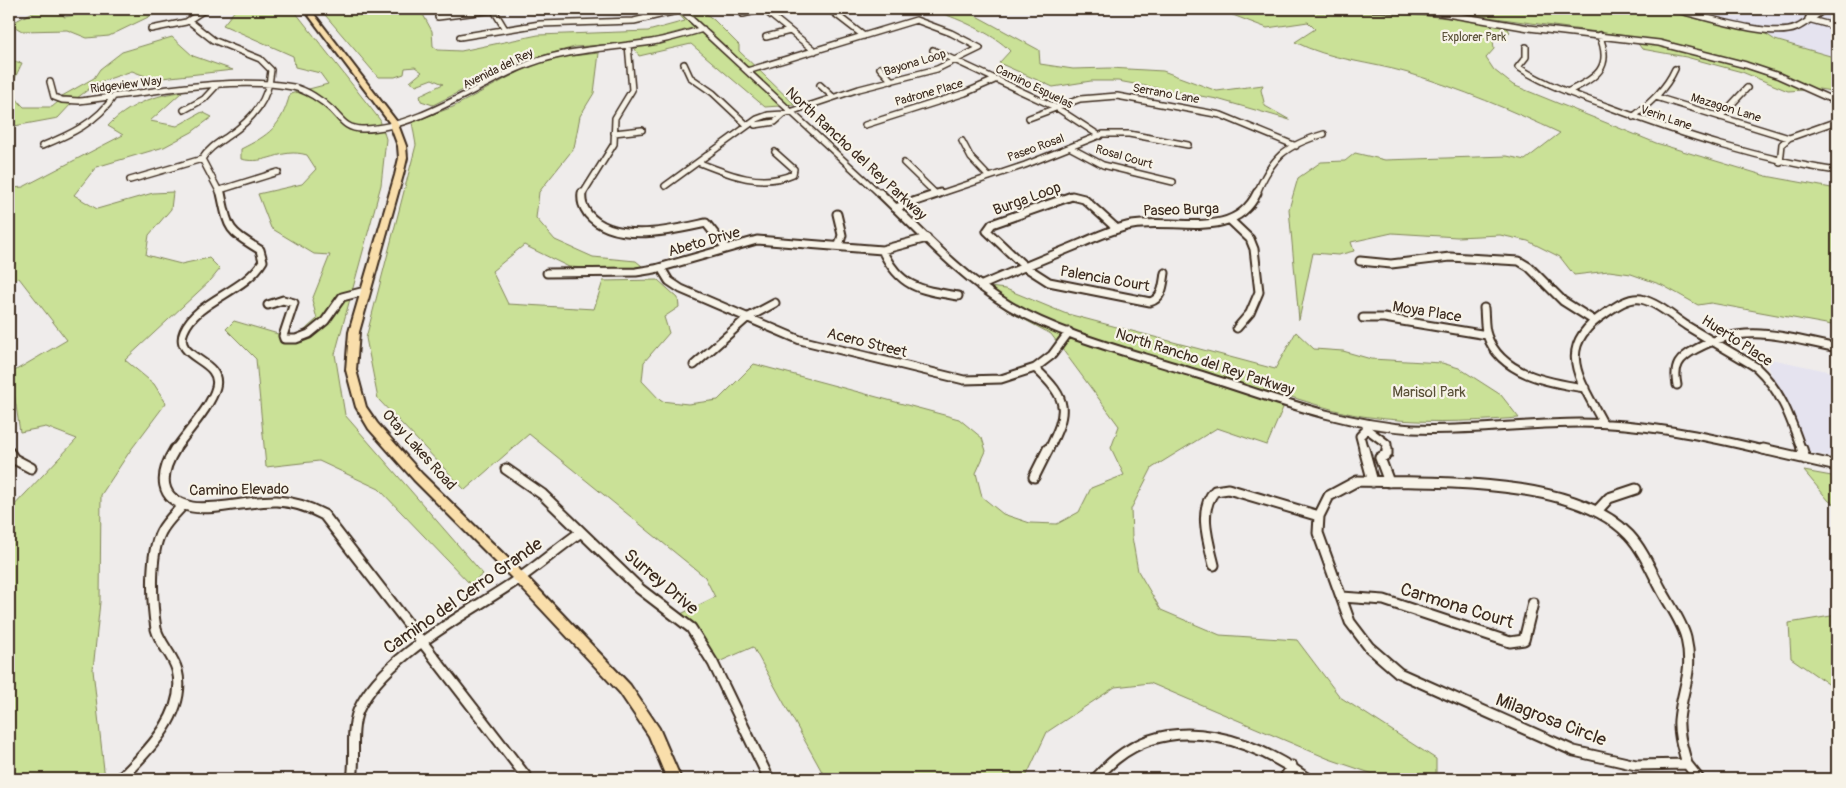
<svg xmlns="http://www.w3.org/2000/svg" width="1846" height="788" viewBox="0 0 1846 788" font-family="Pangolin,sans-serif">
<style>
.built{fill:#e5e3ef}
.green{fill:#cae197;stroke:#82865a}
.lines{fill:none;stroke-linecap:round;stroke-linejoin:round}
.minor-far2-casing{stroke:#3b2a1e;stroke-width:8}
.minor-far1-casing{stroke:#3b2a1e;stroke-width:11}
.minor-casing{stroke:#3b2a1e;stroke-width:13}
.major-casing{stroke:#3b2a1e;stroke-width:4}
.minor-far2{stroke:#f7f3e8;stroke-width:5}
.minor-far1{stroke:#f7f3e8;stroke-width:7}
.minor{stroke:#f7f3e8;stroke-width:9}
.major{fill:#f9deab;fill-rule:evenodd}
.labels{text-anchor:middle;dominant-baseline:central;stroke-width:4.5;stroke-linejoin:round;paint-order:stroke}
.far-park-label{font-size:12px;fill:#584f36;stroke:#f7f3e8}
.far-street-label{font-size:12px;fill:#3b2a1e;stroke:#f7f3e8}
.street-label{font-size:15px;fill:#3b2a1e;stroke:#f7f3e8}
.park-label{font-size:15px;fill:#584f36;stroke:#f7f3e8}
.near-street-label{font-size:18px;fill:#3b2a1e;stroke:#f7f3e8}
</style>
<rect width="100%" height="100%" fill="#efeceb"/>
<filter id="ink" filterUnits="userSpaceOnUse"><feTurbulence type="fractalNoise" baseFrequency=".02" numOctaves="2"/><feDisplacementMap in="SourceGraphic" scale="10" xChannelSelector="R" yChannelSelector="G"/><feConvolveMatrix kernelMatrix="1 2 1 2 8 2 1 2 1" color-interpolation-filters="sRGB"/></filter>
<g filter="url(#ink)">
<path class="built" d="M1657,9h180v49l-62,-18 -12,-8z
M1766,358l71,15v85l-41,-8z"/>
<path class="green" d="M39,9h25v8l45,-8h56l-56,27 -22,2 -20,-8 -45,1 -12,-7z
M236,9h57l87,111 6,19 -5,46 -46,169 10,61 138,159 -13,10 -91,-95 -60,-28 -53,6 -10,-108 -30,-30 8,-8 61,18 22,-20 -5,-19 18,-45 -16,-1 -43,-26 -13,-34 44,-10 14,-15 -9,-14c-27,-8 -40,11 -66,4v-10c28,-14 40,-22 49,-55l38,-10 -8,-11 -25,-6 -2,-11 -70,-31z
M320,9h100l12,22 1,15 5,4 23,1 77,-16 110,-4 37,-10 -11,-12h26l14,11 25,25v6l56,54 -30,2 -74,-63 -52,12 -5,-9 28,-3 35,-11 -5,-5 -51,14 -66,5 -56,15 -86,43 -12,-4 -1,-6 23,-11 -11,-5 -16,6 -6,-3 12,-10 -7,-5 -10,1 -1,6 -9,3h-17z
M922,9h38l11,4 68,37 1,14 33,5 37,-1 53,3 54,20 46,-6 -2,5 4,16 25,14 -73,-21 -99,-18h-27l-38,6 -54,-24 11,-12c-13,-16 -67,-41 -88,-42z
M1217,9c97,0 194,1 289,17l4,6 -17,8 1,9 -8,9 8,12 19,15 143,58 110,33 71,13v137l-126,-23 -13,2 -36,-20 -31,-11 -22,-3 -35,4 -14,-18 -32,-16 -28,-6 -43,2 -65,-4 -41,9 3,9 -16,4 -25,-2 -14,67 -10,-111 9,-31 23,-16 24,-1 10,-8 30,7 122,-4 18,4 35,-27c-49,-23 -99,-44 -152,-60 -37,-11 -78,-13 -113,-31l20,-13 -7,-7 -41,6z
M1430,9h227l38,6 68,17 12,8 62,18v34l-18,-3 -31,2 -46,-19 -56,-15 -44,-8 -9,-12z
M172,37l21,19 40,14 -80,9 -21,-8 -35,12 -20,15 -15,-2 32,-18 6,-9 22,-17z
M599,53l-5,40 -14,23 -6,32 -35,44 -3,26 19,22 38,17 43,4 6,5 -20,4 -53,-3 -45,-22 -32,26 16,33 86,5 9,-28 55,-1 20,18 1,9 -15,10 5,16 -25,29 -2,19 19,20 27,3 30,-4 36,-36 205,55 23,19 4,13 -10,22 6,24 21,17 27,9 27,1 22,-12 12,-24 33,-13 -13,-27 8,-22 -68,-92 -46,-25 -25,-23 26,3 58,24 211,56 21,-37 18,17 29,2 28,8 71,4 17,5 42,27 18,23c-54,4 -104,6 -157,-2 -25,-4 -50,-13 -74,-20l-21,49 -50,-17 -65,40 -21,41 1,28 6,34 23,39 59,25 77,5 43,57 96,62v20h-48l-59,-20 -179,-76 -35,4 -68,45 -22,47h-199l-73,-132 -39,17 -37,-48 38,-19 -10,-20 -176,-143 -64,56 -87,-91 -12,-61 50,-193 -4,-23 41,-15 73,-39 28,-10z
M9,60l13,3c-9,19 -15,28 2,44h28l6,-5 14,1 -14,15 -49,9z
M182,92l-32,29 27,5 25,-14 10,5 -20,15 -28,15 -68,20 -22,28 23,14 56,-16 20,-1 -2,17 -22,26 -3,20 35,9 28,-6 11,11 -9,11 -86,80 29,24 12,19 -36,48 -29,44 -1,107 -7,68 12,109h-96v-268l68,-72 -31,-12 -26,5 -9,-59 56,-33 -48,-62 -10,2v-108l4,16 10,-1 100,-52 -15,-9c18,-20 49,-32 74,-34z
M1804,471l33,6v28l-8,-4z
M1837,615v75l-46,-32 -2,-35z"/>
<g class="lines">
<g class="minor-far2-casing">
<path id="minor-far2" d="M493,9l12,20
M680,9l201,186
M763,9l52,42
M829,9l35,27
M1310,9h72l59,4 88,15 130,15 87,22 33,11 58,26
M1673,9c27,6 98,30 123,19 7,-3 22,-14 29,-19
M743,14l21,-5
M438,17l56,-7
M1810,17l-3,-5 4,-3
M1808,19l29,8
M189,21l24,19 47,19 11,11c-2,30 -18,49 -43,66 -10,7 -20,13 -26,23l19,36
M151,29l35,-7 20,-13
M460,37l80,-13 94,-3 47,-11
M766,37l24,-6
M1526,47v10l-8,10c28,18 59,29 91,40 75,28 149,52 228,64
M933,50l124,58 43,28
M684,64l6,13 23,16 34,32
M880,68l12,13
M50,82l4,15 8,3 17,1c62,-7 154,-26 214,-14 13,3 29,13 39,23 10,10 14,19 30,19 49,1 113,-42 157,-61 42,-19 88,-19 133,-26 17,-3 34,-8 51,-13
M820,85l13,12
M1567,92c28,-14 47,-23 32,-57
M1656,97l133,41
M184,110l20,-11 13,-14
M1633,117c17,-14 33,-28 42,-48
M1720,117l27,-29
M1029,118l51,-19 37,-3 104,19 75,31
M755,125l20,-3 9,-8
M865,125l100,-32 32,-14
M614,133l28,-3
M962,141l9,17 18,19
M42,146c27,-11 56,-24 72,-50
M1071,148l32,17 70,17
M700,163c30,12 62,25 93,11l1,-5 -19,-17
M904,163l31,30
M1780,163l2,-19 7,-6 48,-17
M130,180l72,-21
M665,186l92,-67 11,-4 16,-1 75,-25 78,-20 43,-21 -29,-15 -35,-13 -169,51
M220,190l58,-18
M582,195l32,-51 1,-26 17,-28 -4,-45
M936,195l89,-30 78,-31h26l59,11
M1256,195c16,-38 28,-49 68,-61"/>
</g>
<g class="minor-far1-casing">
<path id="minor-far1" d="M582,193c-1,9 1,14 6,21 26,31 85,16 118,9l19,24
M880,193c40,38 82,85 130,113 56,32 123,47 184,67 72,22 142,51 218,56 55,3 111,-6 167,-6 64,0 127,13 189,28
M895,208l45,-15
M837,214l5,21 -3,11
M1230,220l20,19 4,10 5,43 -9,21 -13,15
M1117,229l-33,-30 -12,-3 -80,28 -5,7 37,35 25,16 101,20c13,-4 13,-17 15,-29
M882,250c18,38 38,40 76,46
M1360,261l31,3 59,-7 69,4 10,6 34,34 30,19
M661,268l8,13 12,8 119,51 164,40 37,-1 34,-11 17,-13 17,-23
M547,273l89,-1 19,-3 102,-29 125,10 45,-12
M980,286c34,-15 68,-29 102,-43 16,-7 33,-15 50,-18 42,-8 102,17 125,-32
M268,305l15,-5 11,3 -11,33 1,3h12l13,-5 16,-13 17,-24 23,-6
M1484,308c1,9 0,19 3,27 13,39 62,48 98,53
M1363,318h21l103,17
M694,365l53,-47 28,-15
M1035,368c35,32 33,43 13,83
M1677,385c-4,-19 2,-27 19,-36 50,-28 89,-11 141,-1
M1365,423l2,6 20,15v7
M1603,423c-23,-44 -50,-76 3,-110 10,-7 23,-16 35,-14 17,4 32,18 46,27 23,14 46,27 69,41 25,23 35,52 46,84
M174,451c12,-18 37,-44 42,-64 7,-28 -44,-28 -32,-56 13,-31 61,-39 79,-70l-3,-11c-33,-21 -31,-19 -39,-57
M1364,451l-4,-15 7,-7"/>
</g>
<g class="minor-casing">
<path id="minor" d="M175,449c-16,26 -17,51 17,58 21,4 61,-7 85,-6 17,1 32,6 47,14l204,264
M1364,449l9,33
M1387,449v5l-7,4 9,24
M1763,449l74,17
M1802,449l3,10
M9,452l5,7 17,9
M506,469l36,25 98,95 51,39 22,35 56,116
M1034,477l14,-28
M1357,481c76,2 217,-5 272,54 14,15 22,35 31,52 8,16 22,34 26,51 8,35 -4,49 -7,82 -1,15 4,29 8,44l-51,1 -62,-14 -175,-78 -30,-26 -19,-25 -32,-89 1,-17 10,-20z
M1597,511l12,-13 27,-9
M1214,565c-5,-21 -17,-56 1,-74l13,-2 91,27
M1342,597l42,3 126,42 14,-2 9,-37
M1687,764l12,15
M120,779c27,-27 68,-66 57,-109 -4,-15 -17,-26 -21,-41 -4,-25 -7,-74 5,-97 5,-10 14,-18 22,-27
M352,779c4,-22 -2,-47 6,-68 24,-55 111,-98 159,-131 22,-15 42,-33 64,-48
M1095,779c7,-7 14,-15 22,-21 59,-46 137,-18 191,21
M1284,779l8,-13"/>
</g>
<g class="major-casing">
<path id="major" d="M304,9h6l87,113 9,24 1,12 -4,17 -44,157 -3,38 10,37 11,16 45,51 102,100 106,111 29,43 22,51h-14l-18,-43 -29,-43 -104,-111 -102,-102 -45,-51 -13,-22 -10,-37 3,-38 46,-157 4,-17 -1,-12 -9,-24z"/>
</g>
<use href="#minor-far2" class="minor-far2"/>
<use href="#minor-far1" class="minor-far1"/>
<use href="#minor" class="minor"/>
<use href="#major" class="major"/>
</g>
</g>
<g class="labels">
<g class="far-park-label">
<text x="1474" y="37">Explorer Park</text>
</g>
<g class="far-street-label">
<text transform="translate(915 63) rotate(-17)">Bayona Loop</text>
<text transform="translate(498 69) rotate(-26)">Avenida del Rey</text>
<text transform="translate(126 85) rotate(-7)">Ridgeview Way</text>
<text transform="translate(1034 87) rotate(26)">Camino Espuelas</text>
<text transform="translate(929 93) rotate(-16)">Padrone Place</text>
<text transform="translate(1166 94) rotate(10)">Serrano Lane</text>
<text transform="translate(1726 108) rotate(17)">Mazagon Lane</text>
<text transform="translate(1666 118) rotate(19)">Verin Lane</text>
<text transform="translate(1036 148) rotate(-20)">Paseo Rosal</text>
<text transform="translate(1124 157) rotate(16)">Rosal Court</text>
</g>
<g class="street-label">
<text transform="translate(856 154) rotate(43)">North Rancho del Rey Parkway</text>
<text transform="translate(1027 199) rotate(-20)">Burga Loop</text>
<text transform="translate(1181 210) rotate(-2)">Paseo Burga</text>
<text transform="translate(704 242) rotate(-16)">Abeto Drive</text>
<text transform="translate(1105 279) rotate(10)">Palencia Court</text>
<text transform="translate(1427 312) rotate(9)">Moya Place</text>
<text transform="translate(1737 341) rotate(33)">Huerto Place</text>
<text transform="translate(867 343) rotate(14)">Acero Street</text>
<text transform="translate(1205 362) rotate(18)">North Rancho del Rey Parkway</text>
<text transform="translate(419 450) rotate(48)">Otay Lakes Road</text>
<text transform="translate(239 490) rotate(-1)">Camino Elevado</text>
</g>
<g class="park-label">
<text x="1429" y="392">Marisol Park</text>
</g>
<g class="near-street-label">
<text transform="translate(661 582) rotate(40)">Surrey Drive</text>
<text transform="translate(463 596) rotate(-35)">Camino del Cerro Grande</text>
<text transform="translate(1457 606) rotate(17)">Carmona Court</text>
<text transform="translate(1551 720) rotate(21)">Milagrosa Circle</text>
</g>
</g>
<rect width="1846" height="788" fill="none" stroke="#f7f3e8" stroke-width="30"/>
<rect x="15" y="15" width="1816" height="758" fill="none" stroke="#3b2a1e" stroke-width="2" filter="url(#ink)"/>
</svg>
